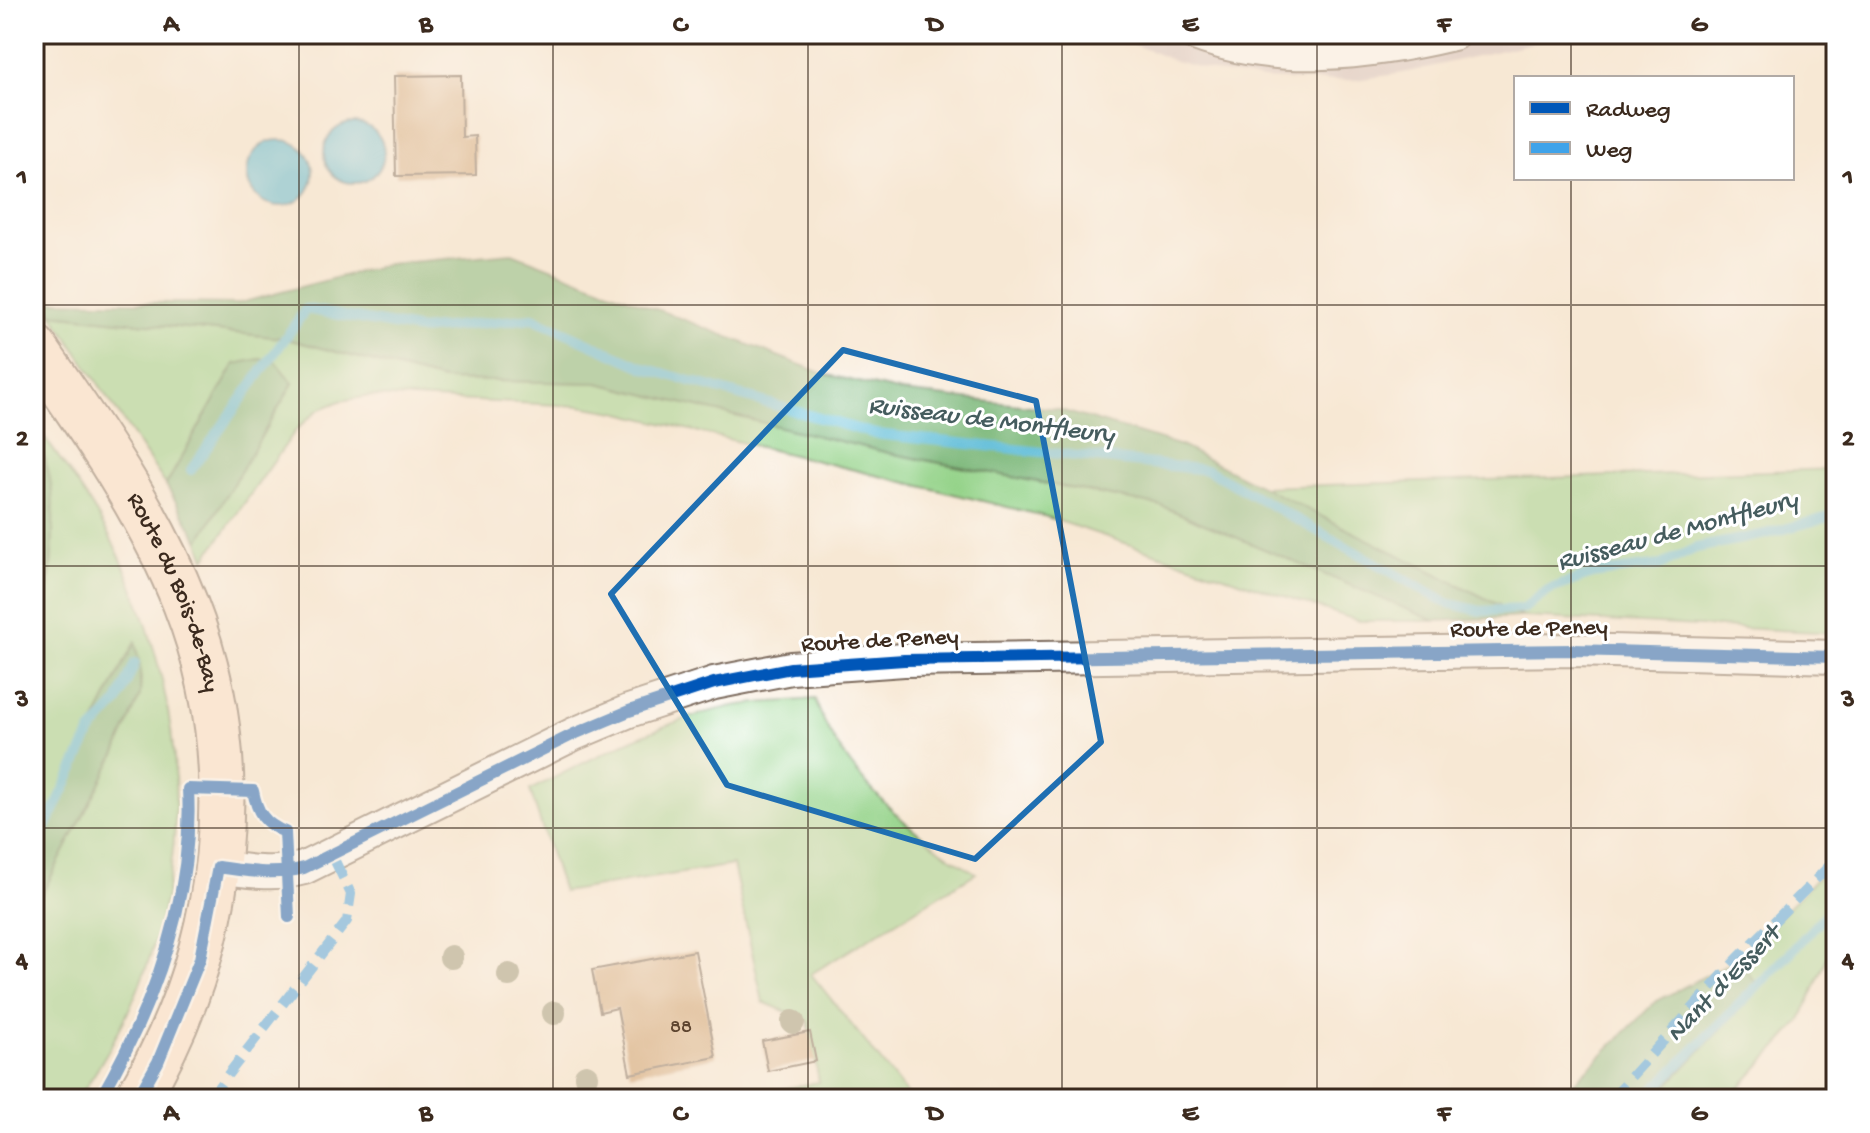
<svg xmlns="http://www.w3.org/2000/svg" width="1870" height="1133" viewBox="0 0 1870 1133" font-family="'Gochi Hand',sans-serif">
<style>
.industrial{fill:#d1bfbf}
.green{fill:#94d389;stroke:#687e54;stroke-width:2}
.forest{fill:#77b575;stroke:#59704a;stroke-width:2}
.water{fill:#57b9d5;stroke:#49727a;stroke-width:2}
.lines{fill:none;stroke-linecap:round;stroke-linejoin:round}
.stream{stroke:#57b9d5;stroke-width:10}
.building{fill:#cb9b69}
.street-casing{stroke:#7d6c5e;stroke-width:36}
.secondary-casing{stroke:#7d6c5e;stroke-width:48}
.street{stroke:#fff;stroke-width:32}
.secondary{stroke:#fde4d1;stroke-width:44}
.quiet{stroke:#3fa3ea;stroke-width:10;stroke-dasharray:20 10;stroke-linecap:butt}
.cycleway-casing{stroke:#fff;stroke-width:17}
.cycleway{stroke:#0057b8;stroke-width:12}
.tree{fill:#9e9c82}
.marked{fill:none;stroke:#1f6fb2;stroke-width:6;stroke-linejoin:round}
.grid{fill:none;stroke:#3b2a1e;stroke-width:2;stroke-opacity:0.55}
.labels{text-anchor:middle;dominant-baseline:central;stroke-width:6;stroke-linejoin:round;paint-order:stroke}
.number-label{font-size:20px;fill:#5f4631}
.street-label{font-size:24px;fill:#3b2a1e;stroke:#fff}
.water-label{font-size:26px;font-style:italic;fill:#455c5e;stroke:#fff}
.neatline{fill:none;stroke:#3b2a1e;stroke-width:3}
.grid-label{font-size:26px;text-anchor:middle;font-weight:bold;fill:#3b2a1e}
</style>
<rect width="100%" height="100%" fill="#fff"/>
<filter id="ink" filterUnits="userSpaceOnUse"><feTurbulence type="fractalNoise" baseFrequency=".0125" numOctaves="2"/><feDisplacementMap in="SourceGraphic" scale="16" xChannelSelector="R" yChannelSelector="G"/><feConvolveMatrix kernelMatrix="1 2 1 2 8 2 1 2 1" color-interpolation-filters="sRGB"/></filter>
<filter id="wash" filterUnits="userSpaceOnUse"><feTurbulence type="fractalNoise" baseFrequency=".006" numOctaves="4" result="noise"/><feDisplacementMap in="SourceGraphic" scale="32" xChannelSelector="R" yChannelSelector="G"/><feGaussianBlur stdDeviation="1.8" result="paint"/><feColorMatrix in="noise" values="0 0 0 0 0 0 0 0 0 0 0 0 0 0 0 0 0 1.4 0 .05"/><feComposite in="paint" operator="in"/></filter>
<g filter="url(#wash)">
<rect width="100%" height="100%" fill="#f7e8d4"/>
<path class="industrial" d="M1115,34h455l-166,39 -49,7 -47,1 -46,-2 -46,-7 -41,-11 -43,-17z"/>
<path class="green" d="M52,314l231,24 160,42 155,3 291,70 273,53 273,115h-76l-315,-105 -428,-104 -36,-6 -210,-10 -30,5 -22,9 -22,20 -91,129 -6,-18 94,-158 -58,-19 -69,121z
M34,423c33,45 72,98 93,150 77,182 64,362 -49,526h-44v-190l83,-158 23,-56 1,-17 -6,-35c-37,63 -59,136 -101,196v-206c22,-44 23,-121 12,-169 -3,-15 -12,-24 -12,-41z
M1836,469v164l-313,-16 -262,-130z
M815,699c24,72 98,137 161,174l-165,101 100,125h-182l90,-17 -11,-61 -45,-19 -30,-137 -170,27 -33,-102c64,-32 128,-68 199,-83 27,-6 58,-5 86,-8z
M1836,859v78l-36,85 -71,77h-75l105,-111 -22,-29z"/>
<path class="forest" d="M512,253l312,121 78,18 155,17 124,37 342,171 -88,4 -273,-115 -273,-53 -291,-70 -155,-3 -160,-42 -231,-24 -3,-13 187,3 152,-40z
M259,359l15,1 19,23 -94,158 -33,-56 69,-121z
M34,438c4,7 9,14 11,22 15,41 8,135 -11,173z
M135,642l5,24v29l-23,56 -83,158v-70l22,-31 34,-77z
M1737,959l23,29 -106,111h-96l97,-97z"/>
<path class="water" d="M324 153a30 30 0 1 1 60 0a30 30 0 1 1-60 0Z
M247 173a33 33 0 1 1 66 0a33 33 0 1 1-66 0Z"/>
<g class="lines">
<path class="stream" d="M191,470l115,-161 114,21 113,-12 112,50 230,66 333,36 239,133 34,8 42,-2 25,-19 44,-16 69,-9 35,-17 70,-14 70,-19
M34,853l57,-121 27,-30 17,-39
M1645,1099l144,-145 47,-51"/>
</g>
<g id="blocks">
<path class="building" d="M461,75l1,62 13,-1 1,39 -80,1 -2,-100z
M695,951l21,106 -86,17 -13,-66 -17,4 -8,-42z
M810,1032l6,29 -48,10 -6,-30z"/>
</g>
</g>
<g filter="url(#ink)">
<use href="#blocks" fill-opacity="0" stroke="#7d6c5e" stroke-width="2"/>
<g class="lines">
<g class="street-casing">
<path id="street" d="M1195,34c82,31 174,20 258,0
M218,867c29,4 57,9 86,1l270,-134 55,-23 85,-28 77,-15 113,-8 669,-10 263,7"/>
</g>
<g class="secondary-casing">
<g id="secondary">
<path id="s1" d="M34,347c56,80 115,164 151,256 64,162 41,348 -48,496"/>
</g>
</g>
<use href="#street" class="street"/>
<use href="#secondary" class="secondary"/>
<path class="quiet" d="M209,1099l138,-178 4,-27 -19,-39
M1611,1099l126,-140 99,-100"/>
<g class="cycleway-casing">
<path id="cycleway" d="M100,1099c54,-94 94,-200 88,-310l65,2c4,21 11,33 32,41l4,85
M137,1099l21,-37 42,-103 18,-92c29,4 57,9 86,1l270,-134 55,-23 85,-28 77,-15 113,-8 669,-10 263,7"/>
</g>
<use href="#cycleway" class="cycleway"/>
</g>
<g class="tree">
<circle cx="451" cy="957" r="12"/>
<circle cx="509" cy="975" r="12"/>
<circle cx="554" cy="1013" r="12"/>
<circle cx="793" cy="1022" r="12"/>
<circle cx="586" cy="1076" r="12"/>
</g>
</g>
<path d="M0 0H1870V1133H0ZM843,350l193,51 65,341 -126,117 -248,-74 -116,-191z" fill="#f7e8d4" fill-opacity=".55" fill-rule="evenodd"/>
<path class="marked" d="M843,350l193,51 65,341 -126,117 -248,-74 -116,-191z"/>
<path class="grid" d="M299,34v1065M553,34v1065M808,34v1065M1062,34v1065M1317,34v1065M1571,34v44M1571,178v921M34,305h1802M34,566h1802M34,828h1802"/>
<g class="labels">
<g class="number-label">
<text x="681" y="1028">88</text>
</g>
<g class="street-label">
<text stroke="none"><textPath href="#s1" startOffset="284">Route du Bois-de-Bay</textPath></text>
<text transform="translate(1529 630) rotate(-1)">Route de Peney</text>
<text transform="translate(880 642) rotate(-3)">Route de Peney</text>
</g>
<g class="water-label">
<text transform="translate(991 422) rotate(7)">Ruisseau de Montfleury</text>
<text transform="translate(1678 533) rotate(-15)">Ruisseau de Montfleury</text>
<text transform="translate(1725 985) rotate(-46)">Nant d'Essert</text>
</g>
</g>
<rect width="1870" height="1133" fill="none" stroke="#fff" stroke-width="88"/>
<rect x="1514" y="76" width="280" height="104" fill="#ffffff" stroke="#b1aaa5" stroke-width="2"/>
<rect x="1530" y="102" width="40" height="12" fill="#0057b8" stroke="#b1aaa5" stroke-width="2"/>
<text x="1586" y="116" font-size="24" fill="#3b2a1e">Radweg</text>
<rect x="1530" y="142" width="40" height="12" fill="#3fa3ea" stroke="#b1aaa5" stroke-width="2"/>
<text x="1586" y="156" font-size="24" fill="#3b2a1e">Weg</text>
<rect x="44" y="44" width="1782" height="1045" class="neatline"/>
<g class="grid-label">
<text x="171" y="31">A</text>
<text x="426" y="31">B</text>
<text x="680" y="31">C</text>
<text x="935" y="31">D</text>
<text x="1190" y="31">E</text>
<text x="1444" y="31">F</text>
<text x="1699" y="31">G</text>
<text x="22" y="184">1</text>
<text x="1848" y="184">1</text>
<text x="22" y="445">2</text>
<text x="1848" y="445">2</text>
<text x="22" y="706">3</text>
<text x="1848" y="706">3</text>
<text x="22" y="967">4</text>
<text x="1848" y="967">4</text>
<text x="171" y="1120">A</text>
<text x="426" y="1120">B</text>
<text x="680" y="1120">C</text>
<text x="935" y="1120">D</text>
<text x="1190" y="1120">E</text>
<text x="1444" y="1120">F</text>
<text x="1699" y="1120">G</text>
</g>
</svg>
